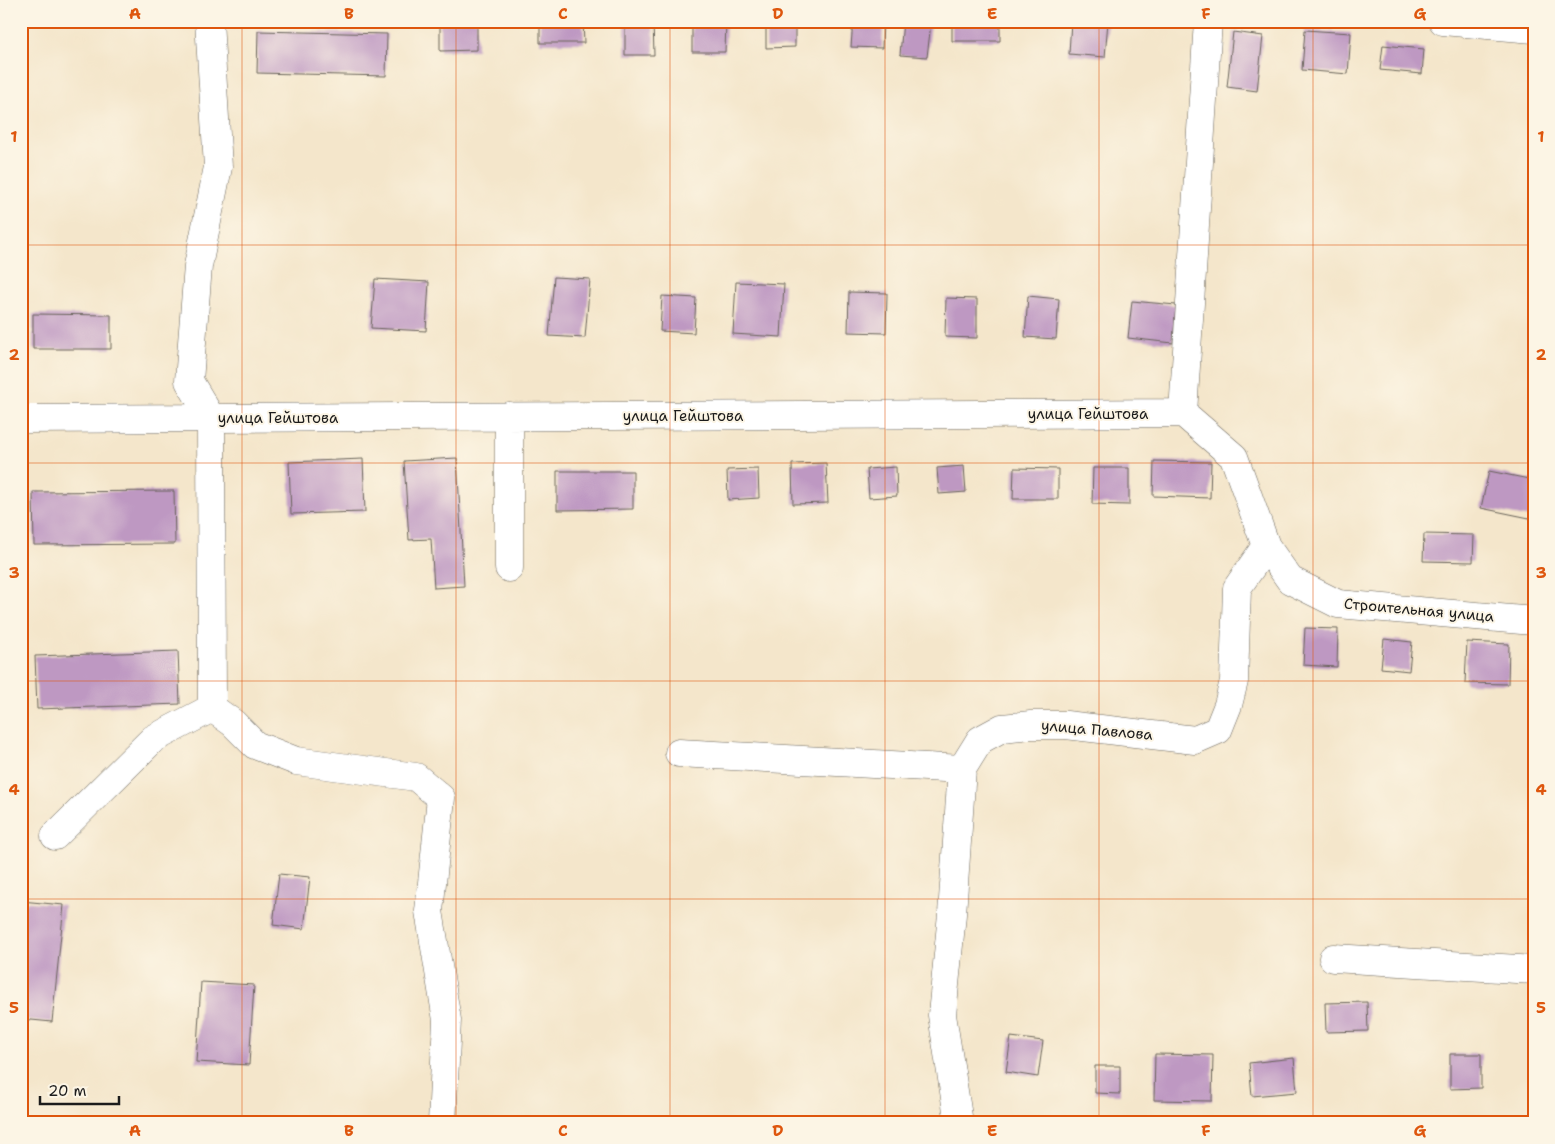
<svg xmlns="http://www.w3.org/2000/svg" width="1555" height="1144" viewBox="0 0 1555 1144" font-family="'Shantell Sans',sans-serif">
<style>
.building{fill:#be98c2}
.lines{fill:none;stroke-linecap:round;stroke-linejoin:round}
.minor-casing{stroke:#686359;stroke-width:29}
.minor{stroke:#fff;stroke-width:28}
.grid{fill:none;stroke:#de560d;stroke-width:1;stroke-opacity:0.55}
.labels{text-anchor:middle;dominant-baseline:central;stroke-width:4;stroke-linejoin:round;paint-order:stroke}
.street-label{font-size:15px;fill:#1c1c1c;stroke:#fcf5e5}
.neatline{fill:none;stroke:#de560d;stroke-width:2}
.grid-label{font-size:16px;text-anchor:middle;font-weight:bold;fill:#de560d}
</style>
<rect width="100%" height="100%" fill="#fcf5e5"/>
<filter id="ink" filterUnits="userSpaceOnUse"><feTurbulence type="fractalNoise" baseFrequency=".02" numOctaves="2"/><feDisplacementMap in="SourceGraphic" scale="10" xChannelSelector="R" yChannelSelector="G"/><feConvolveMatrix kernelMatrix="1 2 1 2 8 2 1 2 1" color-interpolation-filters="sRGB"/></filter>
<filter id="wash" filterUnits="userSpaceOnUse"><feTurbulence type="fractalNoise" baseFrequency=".0096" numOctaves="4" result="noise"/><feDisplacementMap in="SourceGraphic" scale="20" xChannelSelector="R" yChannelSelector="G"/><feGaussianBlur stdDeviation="1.12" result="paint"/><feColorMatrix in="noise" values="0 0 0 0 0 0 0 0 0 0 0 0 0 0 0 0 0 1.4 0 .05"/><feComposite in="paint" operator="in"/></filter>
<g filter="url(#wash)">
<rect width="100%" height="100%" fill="#f4e6cb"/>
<g id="blocks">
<path class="building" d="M440,21h37v29l-37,1z
M540,21h43l1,22h-44z
M625,21h28l1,34h-29z
M692,21h34l-1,31h-33z
M766,21h29v26l-29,1z
M853,21h30l-1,27 -31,-1z
M903,21l28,2 -4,34 -27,-2z
M952,21h48v20h-48z
M1071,21h37l-3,36 -36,-3z
M1305,30l46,3 -3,41 -46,-4z
M258,31l129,3 -1,42 -129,-3z
M1233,32l30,4 -6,55 -30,-4z
M1383,45l41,4 -2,25 -42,-4z
M554,277l36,2 -5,59 -36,-2z
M375,279l54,3 -3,49 -55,-3z
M736,282l48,2 -3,53 -48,-3z
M849,292l38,1 -1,40 -38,-1z
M662,296l34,2 -2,35 -34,-2z
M1028,296l31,3 -3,40 -31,-2z
M946,298l31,1v39l-32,-1z
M1132,301l44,4 -3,38 -45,-5z
M33,314l78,1v34h-78z
M457,458l7,128 -30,2 -3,-49 -22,1 -5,-79z
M363,459l2,53 -74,2 -2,-52z
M1154,461l57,1 -1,36 -57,-2z
M826,463l2,40 -35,1 -1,-40z
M964,466l2,26 -27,2 -2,-26z
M896,467l1,29 -28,2 -2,-29z
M1014,468l44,1v30h-45z
M1093,468h36v37l-37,-1z
M758,469l1,29 -31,2 -1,-30z
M557,471h76v38l-76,1z
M1489,471l45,9v39l-53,-11z
M174,491l1,53 -141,1 -1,-53z
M1424,534l50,1 -1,27 -50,-1z
M1305,628l33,1 -1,38 -34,-2z
M1384,639l28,3 -3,29 -28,-3z
M1467,642l42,2 -1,40 -43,-1z
M178,651l2,53 -143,5 -2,-53z
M279,874l31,3 -6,52 -31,-4z
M21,901l43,4 -12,117 -31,-3z
M201,982l53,3 -5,80 -53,-3z
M1367,1002l1,29 -42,1 -1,-29z
M1011,1037l32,4 -5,36 -32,-5z
M1155,1054l58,1 -1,46 -58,-1z
M1450,1054h31v34l-31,1z
M1294,1058l3,34 -45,4 -3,-33z
M1095,1066h25v28l-25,-1z"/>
</g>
</g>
<g filter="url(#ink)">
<use href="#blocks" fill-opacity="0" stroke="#686359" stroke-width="1"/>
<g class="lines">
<g class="minor-casing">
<path id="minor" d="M209,21l9,146 -20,99 -9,115 22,37 1,290
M1443,21l91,8
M1183,413l25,-392
M509,416v152
M21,419l1162,-6 51,44 32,89 24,34 48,24 196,17
M212,708l21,15 22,22 41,16 120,16 25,21 -12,113 18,109 -5,103
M679,753l283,16 18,-29 22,-12 29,-3h35l129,15 23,-10 10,-25 6,-24 3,-93 29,-42
M55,836l98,-97 59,-31
M1333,958l201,12
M959,1123l-17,-108 10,-101 10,-145"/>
</g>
<use href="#minor" class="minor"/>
</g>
</g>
<path class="grid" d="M242,21v1102M456,21v1102M670,21v1102M885,21v1102M1099,21v1102M1313,21v1102M21,245h1513M21,463h1513M21,681h1513M21,899h1513"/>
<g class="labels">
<g class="street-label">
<text x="1088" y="414">улица Гейштова</text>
<text x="683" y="416">улица Гейштова</text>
<text x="278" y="418">улица Гейштова</text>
<text transform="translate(1419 610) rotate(5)">Строительная улица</text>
<text transform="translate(1097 730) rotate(5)">улица Павлова</text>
</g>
</g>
<rect width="1555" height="1144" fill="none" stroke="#fcf5e5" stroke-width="55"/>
<path d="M40 1096v8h79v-8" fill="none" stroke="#1c1c1c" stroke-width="2.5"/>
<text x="48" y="1096" font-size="15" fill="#1c1c1c" stroke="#fcf5e5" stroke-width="4" paint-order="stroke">20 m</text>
<rect x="28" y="28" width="1500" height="1088" class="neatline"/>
<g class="grid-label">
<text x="135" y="19">A</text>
<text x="349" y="19">B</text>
<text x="563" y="19">C</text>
<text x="778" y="19">D</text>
<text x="992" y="19">E</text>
<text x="1206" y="19">F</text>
<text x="1420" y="19">G</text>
<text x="14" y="142">1</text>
<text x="1541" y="142">1</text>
<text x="14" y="360">2</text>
<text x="1541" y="360">2</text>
<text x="14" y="578">3</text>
<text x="1541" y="578">3</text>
<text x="14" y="795">4</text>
<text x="1541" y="795">4</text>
<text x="14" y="1013">5</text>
<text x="1541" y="1013">5</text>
<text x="135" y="1136">A</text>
<text x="349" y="1136">B</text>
<text x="563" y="1136">C</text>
<text x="778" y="1136">D</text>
<text x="992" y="1136">E</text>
<text x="1206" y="1136">F</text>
<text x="1420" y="1136">G</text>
</g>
</svg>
